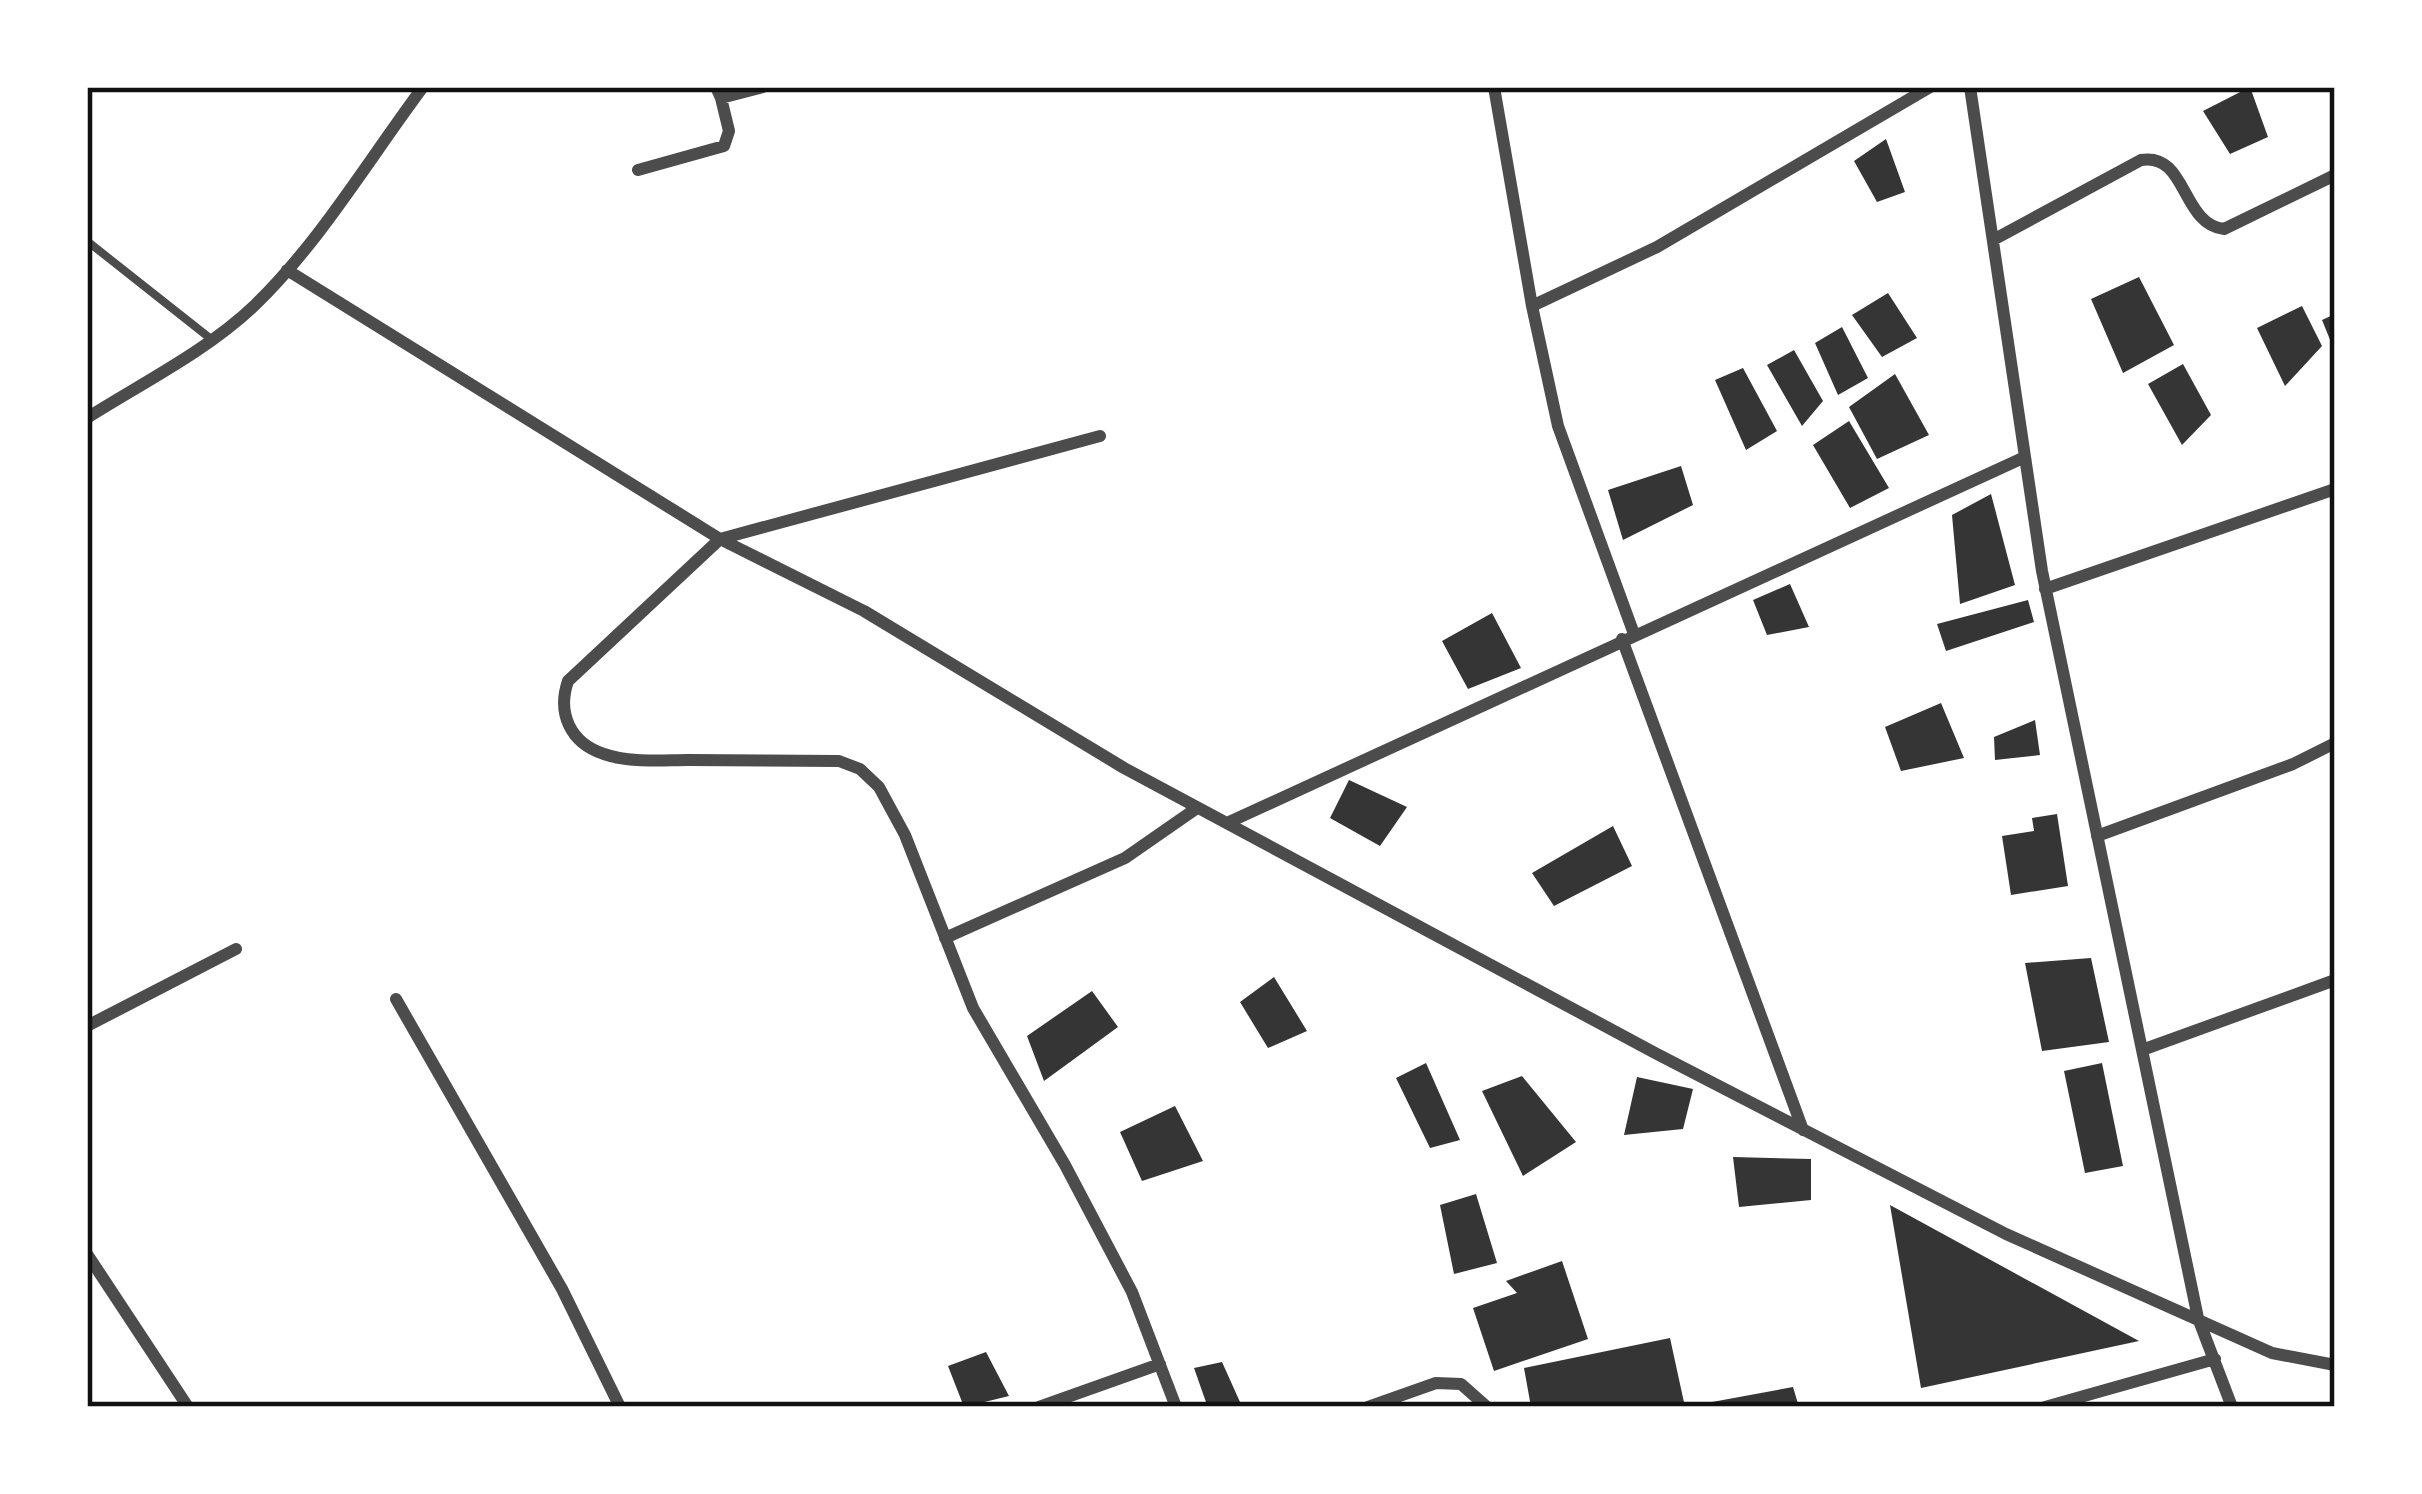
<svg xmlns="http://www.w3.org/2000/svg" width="2422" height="1494" viewBox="0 0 2422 1494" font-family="Lora,serif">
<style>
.building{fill:#353535}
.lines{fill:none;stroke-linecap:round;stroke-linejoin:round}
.service{stroke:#4c4c4c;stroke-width:8}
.minor{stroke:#4c4c4c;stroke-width:12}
.neatline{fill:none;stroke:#111;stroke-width:4.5}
</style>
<rect width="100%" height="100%" fill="#fff"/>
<path class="building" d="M2250,87l18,50 -38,17 -27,-43z
M1886,139l19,53 -28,10 -23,-41z
M2139,277l35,68 -51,28 -32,-74z
M1888,293l29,45 -35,19 -30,-42z
M2302,306l20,40 -37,40 -28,-58z
M2335,314v38l-13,-32z
M1842,327l26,51 -30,17 -23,-52z
M1794,350l29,51 -21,25 -35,-61z
M2183,364l28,51 -29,30 -34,-61z
M1743,368l34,63 -31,19 -31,-70z
M1895,374l34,61 -52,24 -28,-52z
M1849,421l40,67 -39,20 -37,-63z
M1681,466l12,39 -70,35 -15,-50z
M1991,494l24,91 -55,19 -8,-89z
M1790,584l19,43 -42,8 -14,-35z
M2028,600l6,22 -88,29 -9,-27z
M1492,613l29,55 -53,21 -26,-48z
M1941,703l23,55 -63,13 -16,-44z
M2035,720l5,35 -45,5 -1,-23z
M1349,780l58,27 -27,39 -50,-28z
M2057,814l11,72 -57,9 -9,-59 32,-5 -2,-13z
M1613,826l19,40 -78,40 -22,-33z
M2091,958l18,84 -67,9 -17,-88z
M1274,977l33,54 -39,17 -28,-46z
M1092,991l26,36 -74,54 -17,-45z
M1426,1063l34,77 -30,8 -34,-70z
M2102,1063l21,103 -38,7 -21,-102z
M1522,1076l54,66 -53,34 -41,-85z
M1637,1077l56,12 -10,40 -59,6z
M1175,1106l28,55 -61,20 -22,-49z
M1733,1157l78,2v41l-72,7z
M1476,1194l21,69 -43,11 -14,-69z
M1890,1205l249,136 -218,47z
M1562,1261l26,78 -94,32 -21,-63 44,-15 -11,-12z
M1670,1338l15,69h-154l-7,-39z
M986,1352l23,44 -45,11 -16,-41z
M1222,1362l18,40 -33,3 -13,-37z
M1793,1387l6,20h-86l-1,-5z"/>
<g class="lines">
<path class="service" d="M87,241l124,98"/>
<path class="minor" d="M716,87l5,11 42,-11
M1494,87l38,219 26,120 76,208
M1970,87l72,484 156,747 34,89
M638,170l86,-24 5,-15 -8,-33
M1993,240l148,-80c46,-8 40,64 83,69l111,-54
M287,270l433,269 144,72 260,157 533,286 349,180 266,119 63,12
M1532,306l125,-59 273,-160
M87,418c55,-35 120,-67 168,-113 65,-63 114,-146 168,-218
M1100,436l-380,103 -152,142c-11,32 2,62 36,73 25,9 58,6 84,6 50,0 101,1 151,1l21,8 19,18 26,48 68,173 92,157 67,127 44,115
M2045,589l290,-100
M1622,639l181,491
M1227,823l798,-366
M2097,836l196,-72 42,-21
M945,938l180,-80 72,-50
M396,999l166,290 58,118
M87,1026l149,-77
M2142,1050l193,-70
M87,1254l101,153
M1039,1407l121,-43
M1368,1407l68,-24 25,1 26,23
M2045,1407l170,-48"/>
</g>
<rect width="2422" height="1494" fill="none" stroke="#ffffff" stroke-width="180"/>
<rect x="90" y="90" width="2242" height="1314" class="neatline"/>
</svg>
